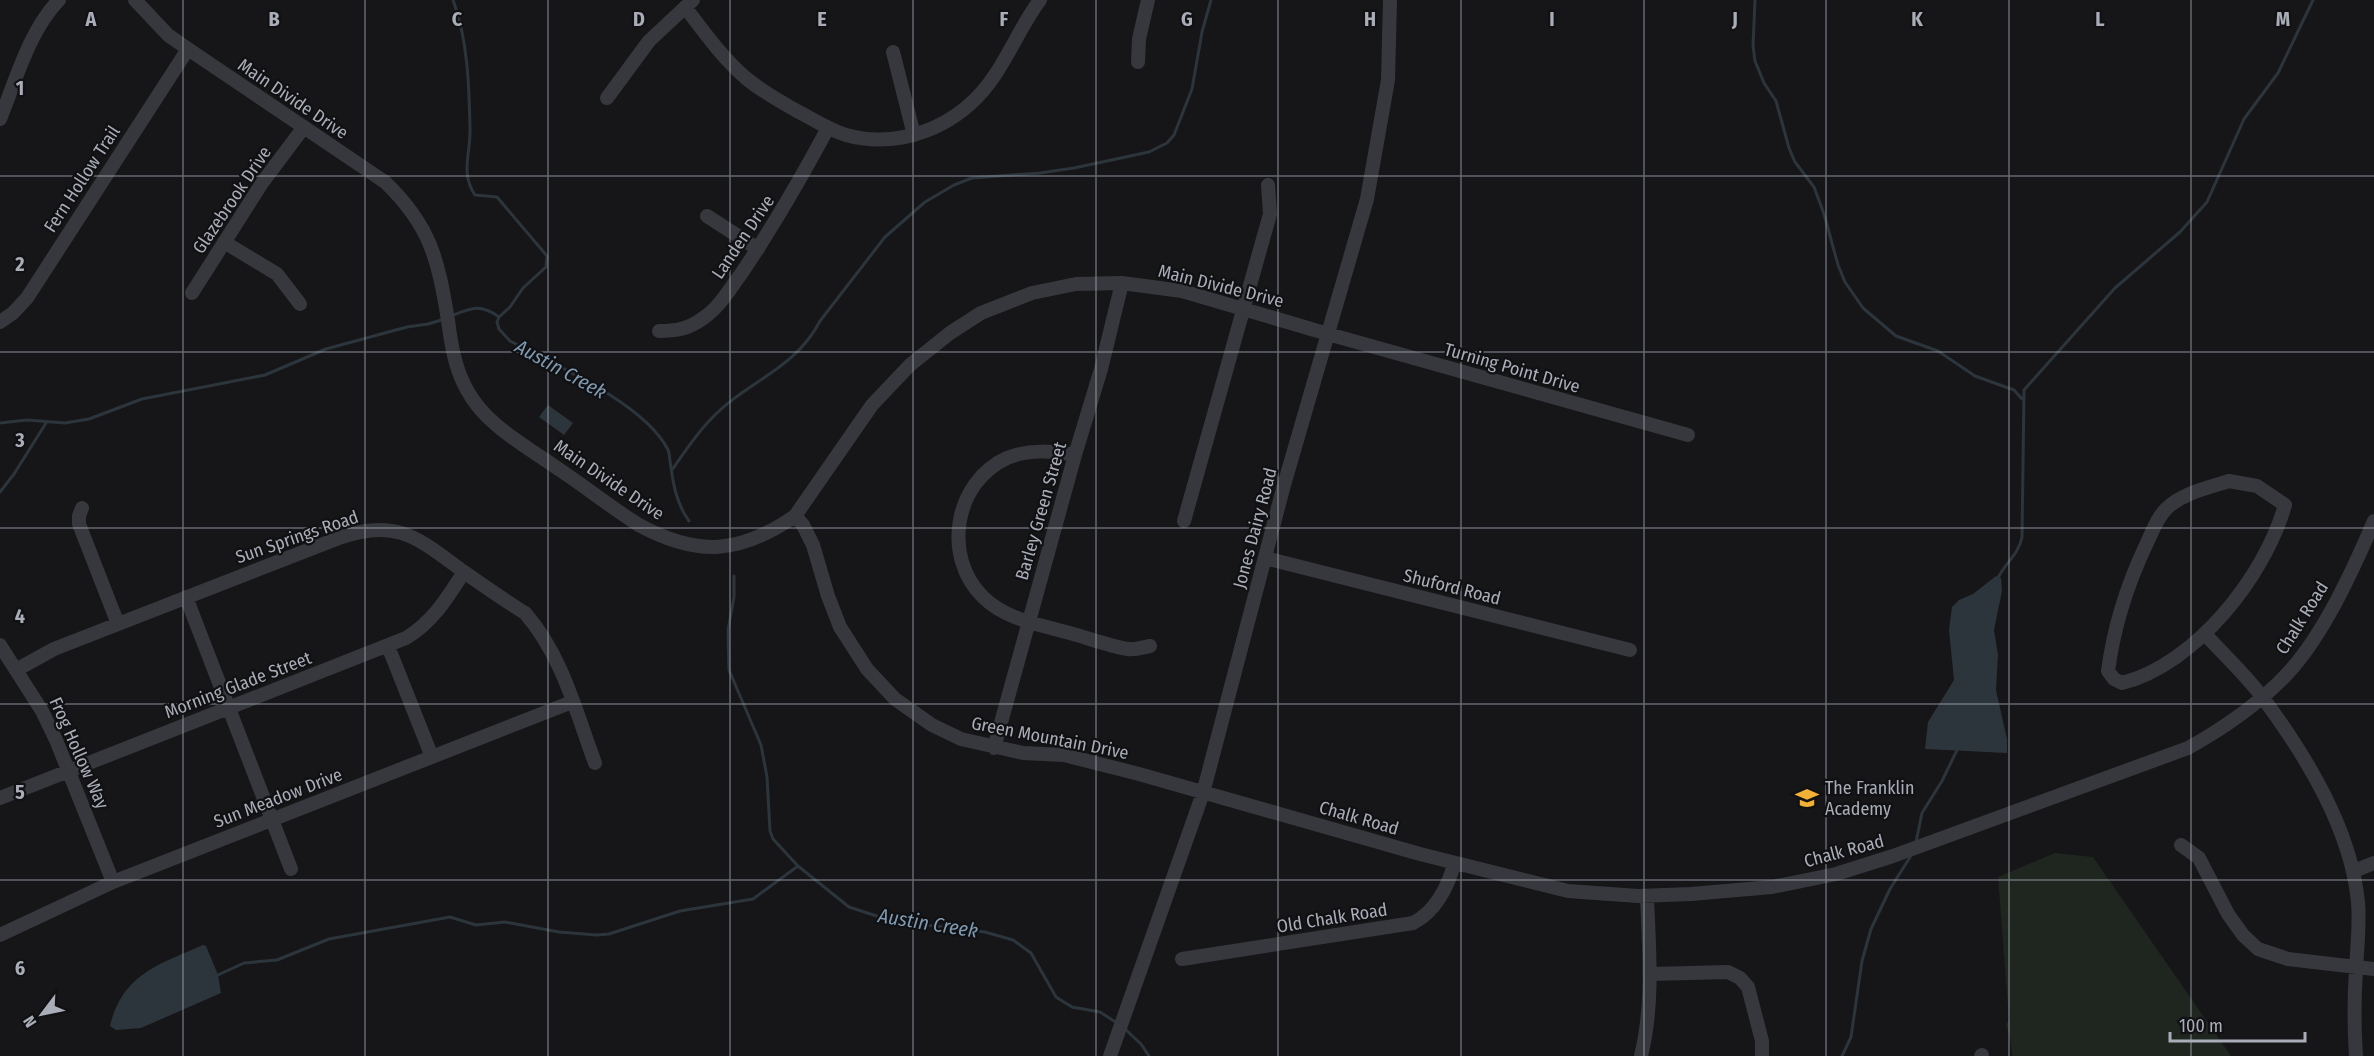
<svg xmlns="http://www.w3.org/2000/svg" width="2374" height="1056" viewBox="0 0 2374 1056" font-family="'Fira Sans Condensed',sans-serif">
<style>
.green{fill:#1e261f}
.water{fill:#2c353c}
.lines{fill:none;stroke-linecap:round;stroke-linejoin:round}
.stream{stroke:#2c353c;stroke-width:3}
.minor{stroke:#37383d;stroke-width:14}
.grid{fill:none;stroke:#a8adb8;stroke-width:1.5;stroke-opacity:0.55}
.labels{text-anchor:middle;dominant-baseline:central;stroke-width:4.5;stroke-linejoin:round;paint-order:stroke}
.street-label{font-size:18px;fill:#a8adb8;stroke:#111113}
.poi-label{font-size:18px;fill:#a8adb8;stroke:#111113;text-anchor:start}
.water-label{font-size:20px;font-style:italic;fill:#7f9bb3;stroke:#111113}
.grid-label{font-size:20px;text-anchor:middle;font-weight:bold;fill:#a8adb8;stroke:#111113;stroke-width:4.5;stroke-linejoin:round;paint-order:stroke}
</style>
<rect width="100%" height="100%" fill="#161618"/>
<path class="green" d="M2055,853l38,4 138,199h-219l-2,-19 -4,-13 3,-4 -11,-143z"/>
<path class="water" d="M548,405l25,18 -9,12 -25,-18z
M1996,576l5,2 1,13 -8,39 4,25 -2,35 11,49v14l-82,-4 3,-27 26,-42 -5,-50 3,-23 7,-7 14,-6z
M203,945l3,1 12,29 3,18 -80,35 -25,2 -6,-4c12,-52 50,-62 93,-81z"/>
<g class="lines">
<path class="stream" d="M453,0c15,40 16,86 17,128 1,23 -10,46 5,67l22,2 50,59 -1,11 -23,21 -13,19 -11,10 -2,5 2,7 11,12c45,24 133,62 157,107 3,4 2,8 3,13 3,22 6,42 19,60
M1755,0l-2,46 2,15 9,22 12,18 13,47 6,14 19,25 10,27 14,51 7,17 18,26 33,28 42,15 37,25 39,14 8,9
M451,316c20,-8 29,-13 48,1
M0,423l27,-3 38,3 24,-4 53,-20 123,-24 61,-26 81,-22 21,-3 17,-5
M672,470c12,-17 24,-36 39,-51 34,-37 84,-49 109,-98l65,-84 40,-35 29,-17 18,-7 68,-5 34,-5 75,-16 18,-9 7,-8 18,-46 10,-57 9,-32
M0,492l14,-18 32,-51
M734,576v21l-6,33 1,40 32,75 6,32 3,54 3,8 25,27 51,41 43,14 93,11 28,8 18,13 25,44 16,10 28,5 17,11
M1998,578c7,-15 21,-24 24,-41l2,-147 91,-102 65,-56 27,-30 37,-83 34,-46 35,-73
M1916,842l6,-29 20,-32 16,-33
M218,975l26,-12 33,-3 52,-21 121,-22 26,8 29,-3 54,10 38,3 12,-1 71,-23 73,-12 45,-33
M1125,1029l16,15 8,12
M1842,1056l9,-19 11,-76 9,-32 19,-40 22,-35"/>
<path class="minor" d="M135,0l33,35 20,14 197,133c46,44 53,78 63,138 3,24 7,49 19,70 19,36 61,57 93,80 27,18 52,38 79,55 59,32 101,29 156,-9l77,-111 38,-40 40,-32 31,-20 51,-20 44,-9 46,-1 60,8 146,43 360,101
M685,7c19,25 38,52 62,72 16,13 33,22 50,32 16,8 32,19 49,24 43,12 90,-1 123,-30 33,-28 46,-72 71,-105
M893,52l21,83
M1138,62l1,-23 9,-39
M607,98l42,-57 44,-41
M0,119c16,-39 29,-88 59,-119
M707,216l51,33
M224,242l53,32 23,30
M192,293l70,-110 42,-56
M0,322l13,-9 14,-15 161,-249
M659,331c17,0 29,-2 43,-12 17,-11 27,-29 39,-45 32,-47 60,-96 87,-146
M1075,455c-23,-4 -46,-6 -68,3 -53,24 -65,99 -24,139 22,22 55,27 83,35 20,5 42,14 62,17 7,1 16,-2 22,-3
M2229,481l28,5 28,19c-20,71 -89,159 -163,178l-8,-4 -6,-8c6,-45 19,-86 38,-126 6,-13 11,-27 20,-36 16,-16 42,-21 63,-28z
M82,508l-3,8v8l39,100
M795,516l8,9 10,20 15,51 12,31 27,42 28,30 37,26 29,14 62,14 41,2 75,19 281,80 148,37 70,5 53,-2 81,-7 64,-13 57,-18 295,-108c36,-20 72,-45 100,-75 36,-39 65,-103 86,-152
M1184,521l86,-307 -2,-29
M1265,558l365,92
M186,597l105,272
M2205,634c19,21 41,41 58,64 43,58 88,131 95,204 2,23 -1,45 -2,68 -2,29 -2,57 0,86
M0,645l42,66 14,29 57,142
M388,646l44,111
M16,670l38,-21 285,-111c58,-21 80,1 125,34 20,14 40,28 61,41 37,42 51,99 70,150
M994,748l81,-293 26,-86 21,-86
M0,798l406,-160c27,-16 41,-40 58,-66
M2181,845l18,13 29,56 15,21 15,14 30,10 86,10
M2354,871l20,-8
M0,935l113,-53 459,-180
M1182,959l231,-36c22,-11 35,-36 41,-59
M1651,974l77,-2 12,6 8,9 14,54v15
M1110,1056l93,-263 81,-308 83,-286 21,-119 2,-80
M1641,1056c13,-53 8,-106 6,-160
M1981,1056l1,-1"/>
</g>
<path class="grid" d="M183,0v1056M365,0v1056M548,0v1056M730,0v1056M913,0v1056M1096,0v1056M1278,0v1056M1461,0v1056M1644,0v1056M1826,0v1056M2009,0v1056M2191,0v1056M0,176h2374M0,352h2374M0,528h2374M0,704h2374M0,880h2374"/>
<defs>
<g id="school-bare" transform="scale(1.8)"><path d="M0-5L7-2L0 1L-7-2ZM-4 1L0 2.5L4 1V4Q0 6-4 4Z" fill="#f2b134" stroke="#111113" stroke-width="2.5" paint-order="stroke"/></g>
</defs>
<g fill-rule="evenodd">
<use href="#school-bare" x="1807" y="798"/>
</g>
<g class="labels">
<g class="street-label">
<text transform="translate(293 99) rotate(34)">Main Divide Drive</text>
<text transform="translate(82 179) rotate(-57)">Fern Hollow Trail</text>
<text transform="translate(232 200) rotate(-56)">Glazebrook Drive</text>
<text transform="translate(743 237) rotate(-56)">Landen Drive</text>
<text transform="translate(1221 286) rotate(14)">Main Divide Drive</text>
<text transform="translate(1512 368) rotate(16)">Turning Point Drive</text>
<text transform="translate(609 480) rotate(34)">Main Divide Drive</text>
<text transform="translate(1041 511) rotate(-74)">Barley Green Street</text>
<text transform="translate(1255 528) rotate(-75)">Jones Dairy Road</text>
<text transform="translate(297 537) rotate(-19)">Sun Springs Road</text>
<text transform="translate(1452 587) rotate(14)">Shuford Road</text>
<text transform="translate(2302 618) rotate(-58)">Chalk Road</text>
<text transform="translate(238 685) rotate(-21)">Morning Glade Street</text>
<text transform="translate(1050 738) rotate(11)">Green Mountain Drive</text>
<text transform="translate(79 753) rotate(66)">Frog Hollow Way</text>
<text transform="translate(278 798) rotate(-21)">Sun Meadow Drive</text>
<text transform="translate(1359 818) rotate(16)">Chalk Road</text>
<text transform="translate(1844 851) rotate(-15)">Chalk Road</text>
<text transform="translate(1332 918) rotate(-9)">Old Chalk Road</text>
</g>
<g class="poi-label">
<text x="1825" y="788">The Franklin<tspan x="1825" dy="21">Academy</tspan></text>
</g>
<g class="water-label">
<text transform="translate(561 369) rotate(29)">Austin Creek</text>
<text transform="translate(928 923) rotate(9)">Austin Creek</text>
</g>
</g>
<g class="grid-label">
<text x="91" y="26">A</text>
<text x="274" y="26">B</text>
<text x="457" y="26">C</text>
<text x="639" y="26">D</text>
<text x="822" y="26">E</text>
<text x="1004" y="26">F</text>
<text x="1187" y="26">G</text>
<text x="1370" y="26">H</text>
<text x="1552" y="26">I</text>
<text x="1735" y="26">J</text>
<text x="1917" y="26">K</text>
<text x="2100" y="26">L</text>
<text x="2283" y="26">M</text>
<text x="20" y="95">1</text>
<text x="20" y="271">2</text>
<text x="20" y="447">3</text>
<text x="20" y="623">4</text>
<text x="20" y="799">5</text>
<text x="20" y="975">6</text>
</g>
<g transform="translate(42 1014) rotate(238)" stroke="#111113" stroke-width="4.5" paint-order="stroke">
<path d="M0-4.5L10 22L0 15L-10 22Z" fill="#a8adb8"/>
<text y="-9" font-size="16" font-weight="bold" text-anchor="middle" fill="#a8adb8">N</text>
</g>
<path d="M2170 1032v9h135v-9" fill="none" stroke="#a8adb8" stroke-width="3"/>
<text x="2179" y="1032" font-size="18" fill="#a8adb8" stroke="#111113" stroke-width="4.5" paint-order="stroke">100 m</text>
</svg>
